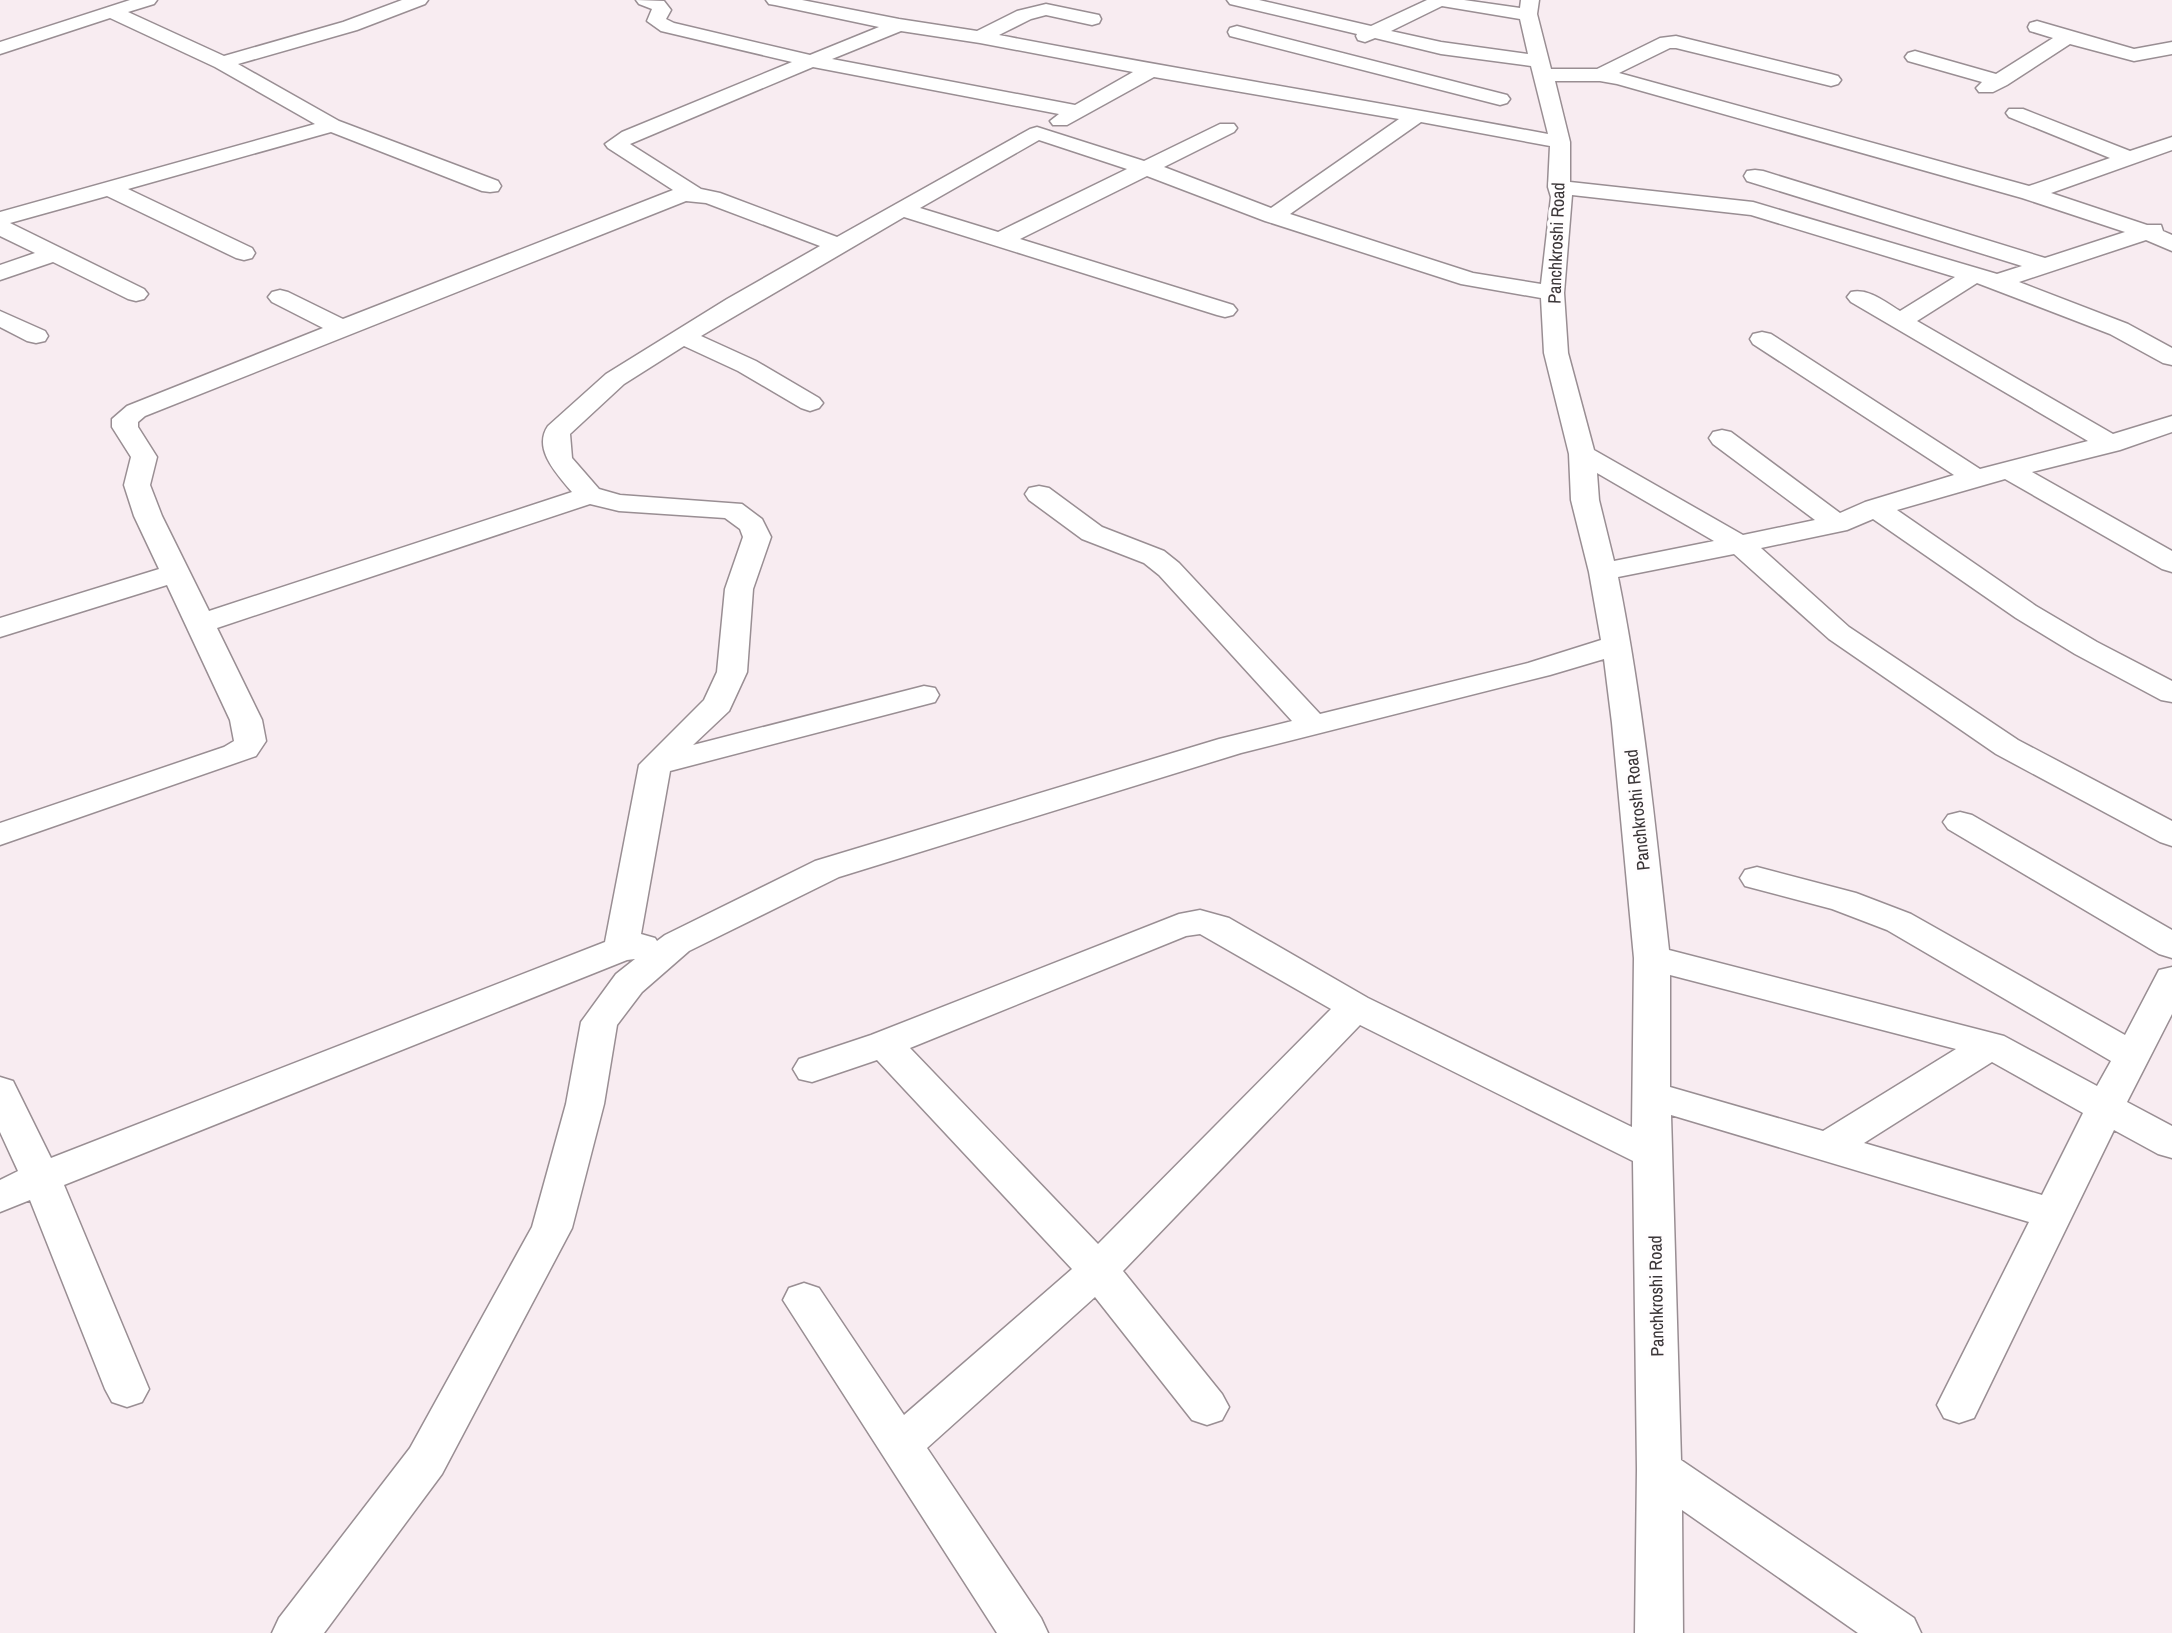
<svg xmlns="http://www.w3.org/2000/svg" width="2172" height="1633" viewBox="0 0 2172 1633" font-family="'Archivo Narrow',sans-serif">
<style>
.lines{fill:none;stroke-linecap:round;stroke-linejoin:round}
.minor-casing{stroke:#998e93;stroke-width:3}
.minor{fill:#fff;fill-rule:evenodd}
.labels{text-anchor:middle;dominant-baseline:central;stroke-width:6;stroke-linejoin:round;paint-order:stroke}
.street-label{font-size:18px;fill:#3b3638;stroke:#fffdfe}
</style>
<rect width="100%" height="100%" fill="#f8ecf1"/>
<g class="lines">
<g class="minor-casing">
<path id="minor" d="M130,0h27l-3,4 -26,8 96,44 119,-34 59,-22h26l-3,4 -68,26 -119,34 101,57 159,60 3,5 -3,5 -8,1 -8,-1 -151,-59 -203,57 124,59 3,5 -3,5 -8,2 -8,-2 -129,-62 -97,27 134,66 4,5 -4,5 -8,2 -8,-2 -75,-37 -53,18v-15l35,-12 -35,-17v-24l315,-88 -100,-57 -105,-49 -110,36v-12z
M636,0l28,1 7,9 -5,9 8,4 136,32 69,-28 -104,-22 -6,-1 -3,-4h36l97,19 78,12 40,-20 29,-7 53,11 2,4 -2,4 -7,2 -46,-10 -15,4 -32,16c182,35 366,65 549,99l-17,-68 -90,-12 -66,-16 -10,4 -7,-2 -2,-4 1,-2 -127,-30 -3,-4h32l112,26 56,-26h37l56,8 1,-8h18l-2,14 14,55h46l63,-31 16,-2 155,38 7,2 3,4 -3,4 -7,2 -155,-38h-6l-51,25 410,113 81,-28 -101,-41 -3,-4 3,-4h14l107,42 42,-14v13l-121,43 96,32h14l2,6 9,4v16l-26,-11 -127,42 109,42 44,24v17l-9,-2 -53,-29 -133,-51 -60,38 196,113 59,-18v16l-52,18 -88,22 140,79v21l-10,-3 -157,-90 -108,31 139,96 61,36 75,39v21l-11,-2 -86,-46 -59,-36 -143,-99 -26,11 -86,18 88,79 169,113 154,81v25l-12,-4 -164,-88 -167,-115 -95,-85 -116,23c25,124 37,248 51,373l335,86 93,50 14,-25 -224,-131 -55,-21 -87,-23 -5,-8 5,-8 12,-3 99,26 55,21 214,121 34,-65 13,-3v47l-45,88 45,24v32l-14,-4 -44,-24 -140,288 -15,5 -15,-5 -7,-13 92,-183 -358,-107 10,345 233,158 7,15h-63l-176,-123 1,123h-48l2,-164 -4,-308 -273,-136 -237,246 99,123 7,13 -7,13 -15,5 -15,-5 -97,-123 -168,151 114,170 7,15h-51l-214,-333 6,-12 15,-5 15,5 85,127 168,-146 -195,-209 -65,22 -13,-3 -6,-10 6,-10 72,-24 308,-121 21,-4 29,8 139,80 264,129 2,-169 -22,-235 -8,-64 -54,16 -309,78 -402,124 -150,74 -47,41 -25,33 -13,79 -32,124 -130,246 -118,159h-52l7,-15 131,-170 122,-221 34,-123 15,-82 35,-48 19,-15 -8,1 -563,225 85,204 -7,13 -15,5 -15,-5 -7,-13 -75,-189 -30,12v-32l18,-9 -18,-39v-55l13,4 38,77 554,-216 34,-177 65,-65 13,-28 8,-83 18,-52 -3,-8 -15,-11 -106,-7 -29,-7 -373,124 45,92 4,21 -10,15 -256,89v-22l224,-76 10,-6 -4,-21 -63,-135 -167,52v-19l159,-49 -25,-53 -10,-31 7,-28 -19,-30v-8l15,-13 196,-78 -51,-26 -4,-5 4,-5 8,-2 8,2 55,27 330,-129 -65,-42 -3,-4 17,-12 170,-70 -131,-31 -14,-10 5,-12 -13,-5zM1442,6l78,13 8,35 -87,-12 -50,-11zM901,31l79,12 153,29 -58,33 -243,-46zM813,67l246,47 -9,7 3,4h14l87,-48 245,42 -128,89 -107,-41 70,-35 3,-4 -3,-4h-14l-76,37 -107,-34 -7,2 -193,108 -117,-44 -19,-4 -71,-45zM1555,81h45l17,3 405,114 103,34 -80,26 -282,-87 -8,-1 -8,1 -3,5 3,5 275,85 -25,8 -244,-72 -183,-20v-40zM1421,122l129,24 -2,41 3,10 -10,87 -68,-11 -183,-59zM1039,140l88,29 -129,63 -78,-24zM1147,176l118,45 196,63 80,14 3,55 25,101 2,46 18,72 12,68 -73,23 -208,51 -141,-151 -15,-12 -62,-24 -53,-39 -10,-2 -10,2 -4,6 4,6 53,39 62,24 15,12 133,146 -73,18 -404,122 -150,74 -8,6 -2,-3 -14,-4 29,-163 265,-69 4,-7 -4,-7 -11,-2 -231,59 36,-34 18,-39 6,-83 18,-52 -9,-18 -20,-15 -122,-9 -21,-6 -27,-31 -2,-24 54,-50 60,-38 54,25 63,37 9,3 9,-3 4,-5 -4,-5 -63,-37 -55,-25 203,-119 313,98 8,2 8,-2 4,-5 -4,-5 -213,-66zM1572,195l179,20 204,62 -55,34c-15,-9 -31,-23 -49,-19l-4,5 4,5 237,139 -108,28 -209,-135 -9,-2 -9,2 -3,5 3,5 201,131 -89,27 -25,11 -109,-81 -9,-2 -9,2 -4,6 4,6 102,76 -72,15 -149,-85 -26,-97 -4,-60zM686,201l20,2 114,43 -93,53 -121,75 -58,52c-16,23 10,49 24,66l-363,119 -47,-95 -12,-31 7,-28 -19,-30v-5l7,-6zM1597,473l117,68 -100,20 -15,-61zM1200,934l131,75 -233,235 -188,-196 276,-112zM1670,975l286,74 -133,82 -153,-44zM1992,1062l91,51 -41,82 -178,-52z
M2037,21l97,28 38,-7v12l-38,7 -64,-17 -63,41 -14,7h-14l-3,-4 6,-6 -74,-21 -3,-4 3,-4 7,-2 81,23 57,-36 -23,-7 -2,-4 2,-4z
M1237,26l270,69 3,4 -3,4 -7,2 -270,-69 -2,-4 2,-4z
M0,311l45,20 3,5 -3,5 -9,2 -9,-2 -27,-14z
M1960,812l12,3 200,115v28l-13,-4 -211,-125 -5,-7 5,-7z"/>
</g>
<use href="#minor" class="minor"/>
</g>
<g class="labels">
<g class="street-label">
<text transform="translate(1556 243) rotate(-88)">Panchkroshi Road</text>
<text transform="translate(1637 810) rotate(-96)">Panchkroshi Road</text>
<text transform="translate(1656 1296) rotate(-91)">Panchkroshi Road</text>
</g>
</g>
</svg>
